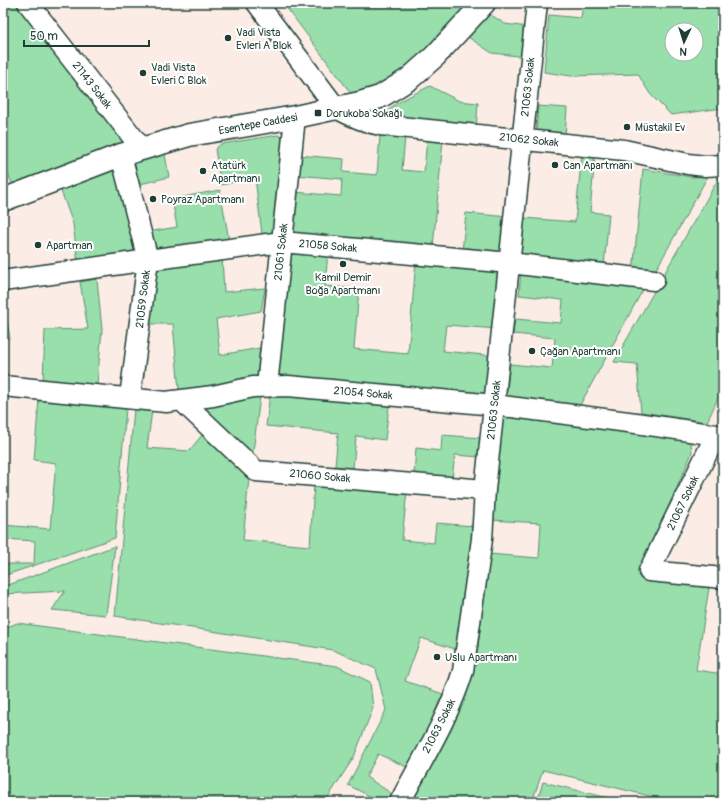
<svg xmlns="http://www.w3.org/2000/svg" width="726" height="805" viewBox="0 0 726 805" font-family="Pangolin,sans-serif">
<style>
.green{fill:#98dfac;stroke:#5c8e70;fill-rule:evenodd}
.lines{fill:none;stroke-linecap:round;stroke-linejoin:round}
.minor-casing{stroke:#1f3d34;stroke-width:23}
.major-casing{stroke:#1f3d34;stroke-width:25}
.minor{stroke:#fff;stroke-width:20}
.major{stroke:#fff;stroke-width:22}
.poi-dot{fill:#1f3d34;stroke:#fff;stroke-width:1.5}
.labels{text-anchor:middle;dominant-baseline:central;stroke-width:4;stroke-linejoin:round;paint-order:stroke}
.poi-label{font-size:11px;fill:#1f3d34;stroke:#fff;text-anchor:start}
.street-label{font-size:11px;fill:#1f3d34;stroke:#fff}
</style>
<rect width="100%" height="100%" fill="#fcece6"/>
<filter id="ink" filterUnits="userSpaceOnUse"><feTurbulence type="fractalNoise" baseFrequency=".025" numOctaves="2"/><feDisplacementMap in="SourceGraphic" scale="8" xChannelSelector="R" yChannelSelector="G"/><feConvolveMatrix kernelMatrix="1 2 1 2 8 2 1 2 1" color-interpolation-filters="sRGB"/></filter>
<g filter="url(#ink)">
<path class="green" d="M3,3h16l106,138 -111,46 -11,-23z
M283,3h189l-67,68 -30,17 -22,8z
M583,3h140v105l-52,7 -21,-21 -12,-20 -67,2 -27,-4 5,-57 32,3zM672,30h24v24h-24z
M485,11l20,13 23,3 -2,30 -34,-4 -24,-16z
M430,86l29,15 19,2 -2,26 -86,-10c-1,-2 -3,-6 -1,-9 3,-6 33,-20 41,-24z
M538,106l29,2 -2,29 -29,-2z
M278,135l9,6 -11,92 -14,1 -7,-56 -34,7 -6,-36 6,-5z
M380,135l25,2 -3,33 22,2 3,-34 16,2 -10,107 -142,-12 3,-43 47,4 1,-17 -46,-4 2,-20 46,4 -1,13 34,3z
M582,153l13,2 -5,57 19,2 -5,52 -83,-7 3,-41 51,4z
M165,154l4,23 -33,8 -3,-21 7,-5z
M107,169l10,4 18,72 -2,10 -55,8 -5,-39 -13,-36z
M643,169l49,8 16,-1 -55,99 -20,-3z
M721,174h2v213l-16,35 -66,-10 -4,-48 -23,-2z
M220,190l9,50 -77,13 -4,-21 29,-5 -5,-28z
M466,213l43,4 -4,39 -43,-4z
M285,249l43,3 -3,34 34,3 -5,60 54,5 8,-93 86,7 -5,61 -51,-4 -3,26 52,5 -4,41 -212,-20 -5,-6z
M222,257l2,35 41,-4 -4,23 -45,8 4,36 40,-7v27l-11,7 -70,8 -6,-66h-26l6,-55z
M521,271l125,13 -66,121 -74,-7 4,-34 42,4 3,-30 -42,-4 2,-15 46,4 2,-23 -44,-5z
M97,279l5,51 -5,55 -54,-5 2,-50 43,-1 -8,-47z
M3,297l7,41h-7z
M270,393l119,13 -4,34 -29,-4 -3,32 -18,-2 3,-33 -72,-7z
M260,396l-8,64 -53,-51 34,-9z
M39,398l87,10 -11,130 -112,38v-12h31l1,-23 -32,-2v-14l47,4 6,-66 -22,-3z
M134,409l18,1 -5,38 42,3 13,-16 47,43 -6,62 67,6 4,-62 93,7 -5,49 32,3 2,-20 38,3 -7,76 -12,47 -34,-11 -16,43 38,13 -29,65 -7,8 -29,-13 -12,23 28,18 -3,7h-10l-33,-17 38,-75 -10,-41 -43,-19 -218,-34z
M503,413l123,15c21,9 44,8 65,15l1,10 -54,123 71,12 -13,82 27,4v128h-49l-131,-32 -11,32h-122l51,-103 16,-42 11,-103 51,4 2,-35 -51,-3z
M442,435l40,3 -2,19 -25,-2 -3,23 -38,-4 2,-26 25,3z
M115,546l-9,69 -54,-5 13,-19 -62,3v-7z
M17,623l320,43 33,16 3,26 -19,49 -29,45h-322v-173z
M543,782l82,20h-88z"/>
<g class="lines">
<g class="minor-casing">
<path id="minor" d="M28,3l114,146
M257,3l79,105c15,8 28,14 44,17l244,25 64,14 17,2 18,-1
M121,155l27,105 -18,137
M3,281l145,-21 134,-18 228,21 144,17
M3,386l163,16 47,-6 40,-9 35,-1 207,19 141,18 87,13
M267,386l28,-269
M182,401l74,70 229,19
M716,435l-67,136 74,7
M400,802c22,-42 50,-87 63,-131l19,-132 3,-49 52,-487"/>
</g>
<g class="major-casing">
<path id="major" d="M3,200l118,-45 68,-20 106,-18 65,-14 20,-6 29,-18 26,-23 49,-53"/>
</g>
<use href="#minor" class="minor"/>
<use href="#major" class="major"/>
</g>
</g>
<g class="poi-dot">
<circle cx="228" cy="38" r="4"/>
<circle cx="143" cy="73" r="4"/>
<rect x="314" y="109" width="8" height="8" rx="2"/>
<circle cx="627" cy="127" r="4"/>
<circle cx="555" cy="165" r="4"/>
<circle cx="203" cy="171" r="4"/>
<circle cx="153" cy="199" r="4"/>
<circle cx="38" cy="245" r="4"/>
<circle cx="343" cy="264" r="4"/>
<circle cx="532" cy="351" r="4"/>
<circle cx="437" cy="657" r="4"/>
</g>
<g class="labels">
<g class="poi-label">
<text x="236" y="32">Vadi Vista<tspan x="236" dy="13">Evleri A Blok</tspan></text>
<text x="151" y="67">Vadi Vista<tspan x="151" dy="13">Evleri C Blok</tspan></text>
<text x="326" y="113">Dorukoba Sokağı</text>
<text x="635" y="127">Müstakil Ev</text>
<text x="211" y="165">Atatürk<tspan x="211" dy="13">Apartmanı</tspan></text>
<text x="563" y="165">Can Apartmanı</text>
<text x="161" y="199">Poyraz Apartmanı</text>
<text x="46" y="245">Apartman</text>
<text x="343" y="277" text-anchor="middle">Kamil Demir<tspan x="343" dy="13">Boğa Apartmanı</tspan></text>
<text x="540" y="351">Çağan Apartmanı</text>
<text x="445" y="657">Uslu Apartmanı</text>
</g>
<g class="street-label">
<text transform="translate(92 85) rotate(52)">21143 Sokak</text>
<text transform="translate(528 87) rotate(-84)">21063 Sokak</text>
<text transform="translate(258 124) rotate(-10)">Esentepe Caddesi</text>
<text transform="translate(529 140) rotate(6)">21062 Sokak</text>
<text transform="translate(328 246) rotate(5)">21058 Sokak</text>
<text transform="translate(281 252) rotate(-84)">21061 Sokak</text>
<text transform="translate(143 299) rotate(-83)">21059 Sokak</text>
<text transform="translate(363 393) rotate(5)">21054 Sokak</text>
<text transform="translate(494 410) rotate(-84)">21063 Sokak</text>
<text transform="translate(320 476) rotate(5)">21060 Sokak</text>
<text transform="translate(683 503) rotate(-64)">21067 Sokak</text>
<text transform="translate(439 726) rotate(-63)">21063 Sokak</text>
</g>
</g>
<rect width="726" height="805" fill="none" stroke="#fff" stroke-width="16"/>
<rect x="8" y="8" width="710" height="789" fill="none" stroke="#1f3d34" stroke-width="1.5" filter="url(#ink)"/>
<g transform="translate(684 42) rotate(184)"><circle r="19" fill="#ffffff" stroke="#a5b1ae"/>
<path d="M0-3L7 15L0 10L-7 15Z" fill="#1f3d34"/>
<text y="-6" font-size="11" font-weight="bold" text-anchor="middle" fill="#1f3d34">N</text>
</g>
<path d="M24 40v6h125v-6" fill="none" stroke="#1f3d34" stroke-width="2"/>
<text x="30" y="40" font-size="12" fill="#1f3d34" stroke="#ffffff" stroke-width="3" paint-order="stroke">50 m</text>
</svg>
